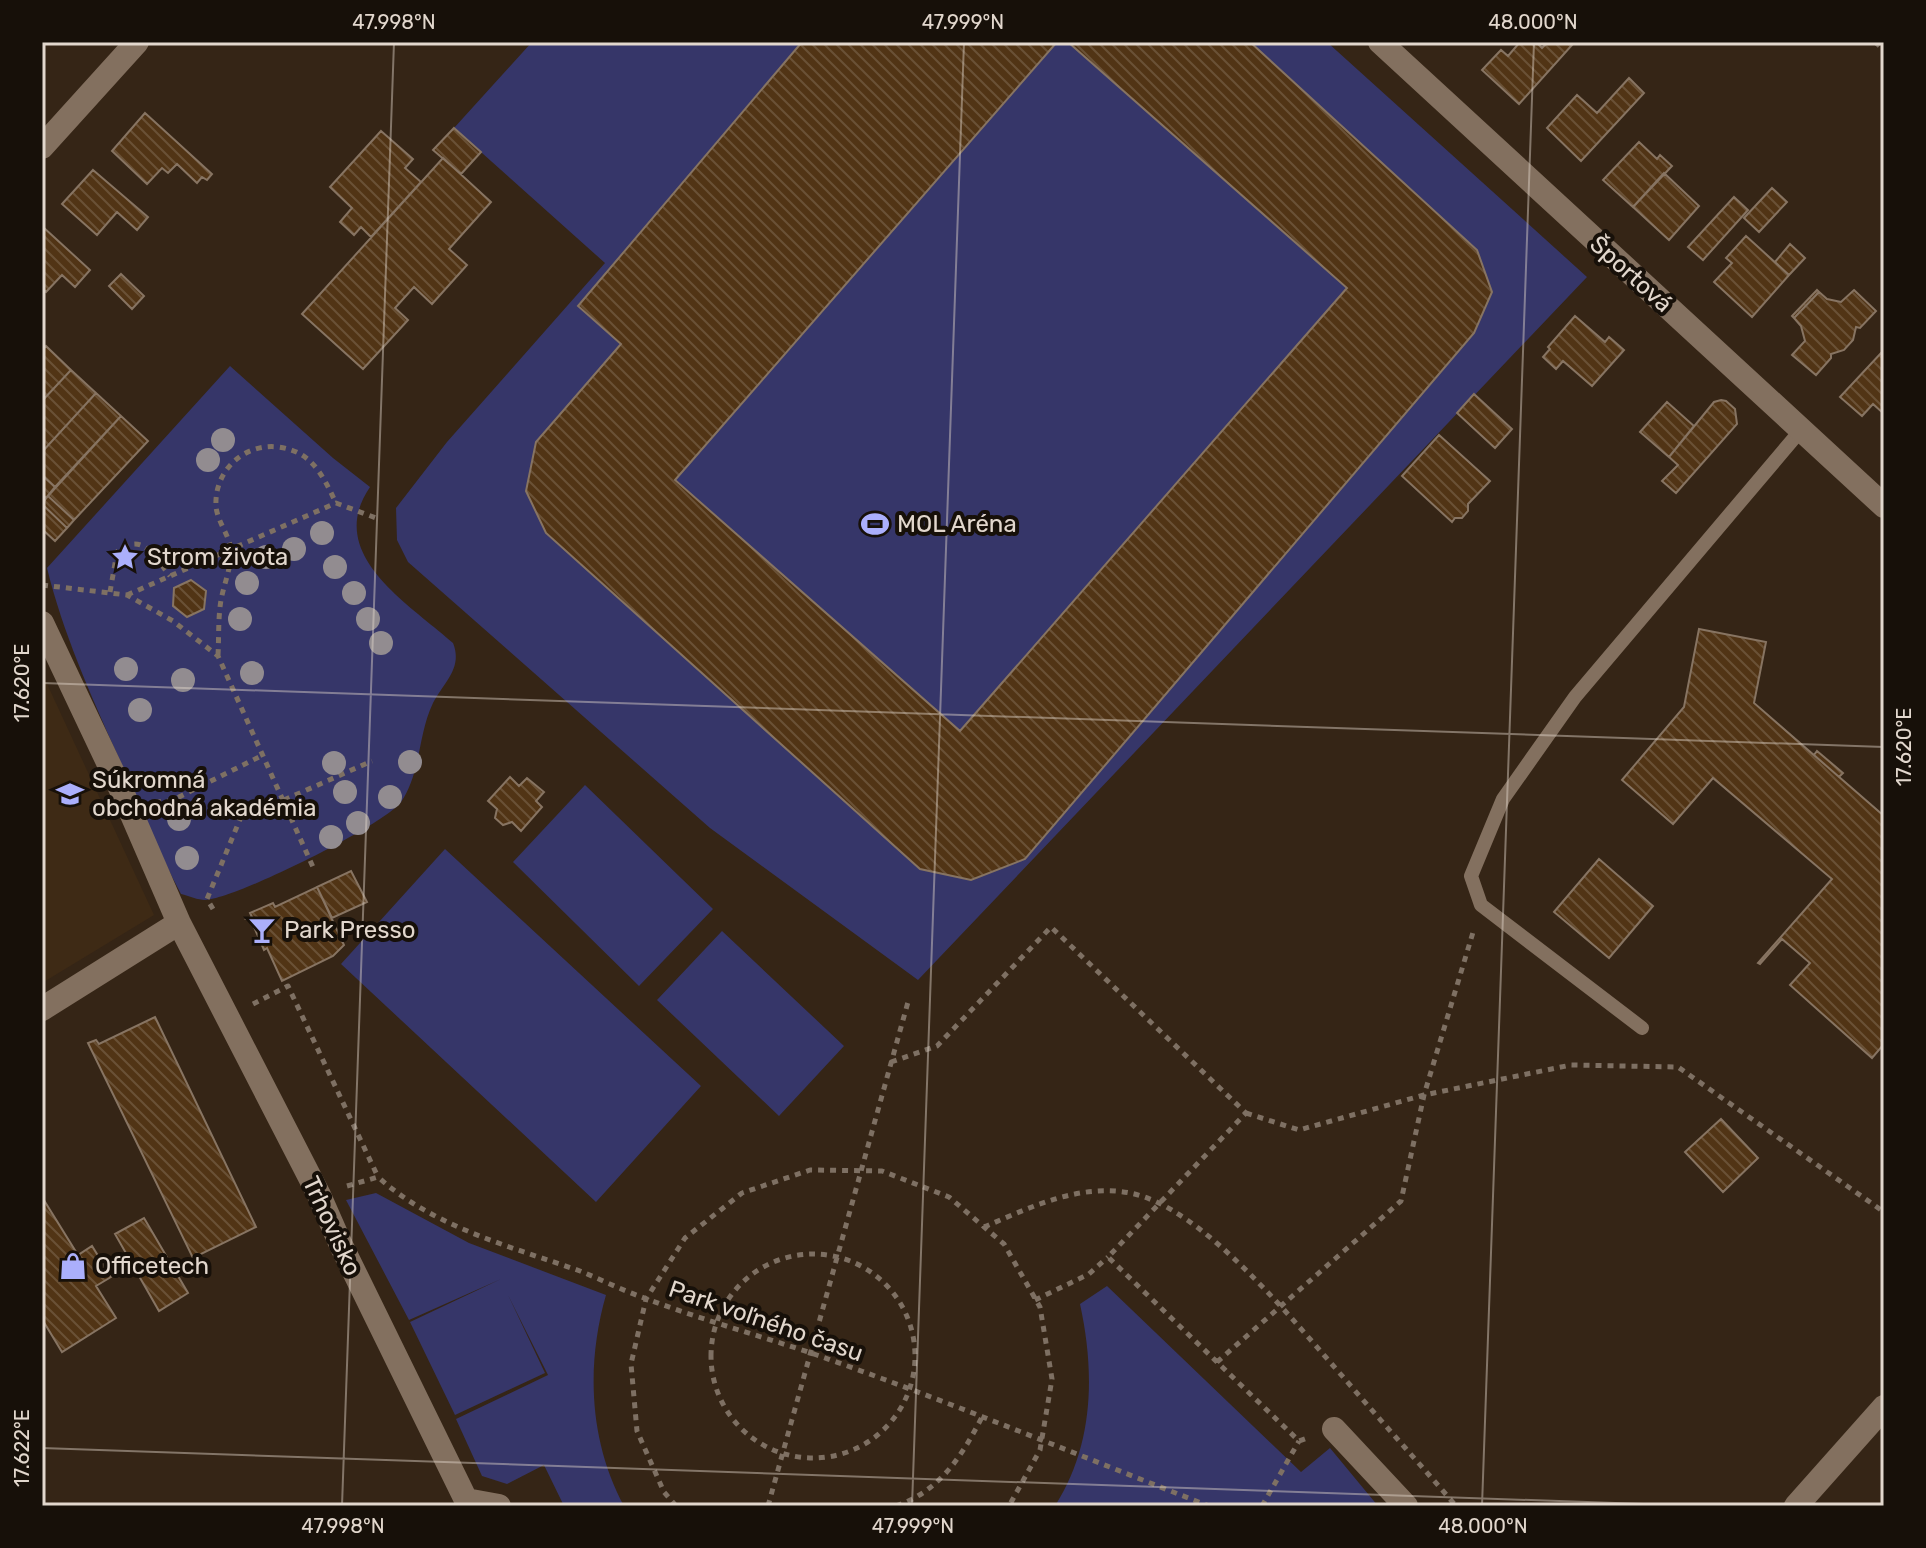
<svg xmlns="http://www.w3.org/2000/svg" width="1926" height="1548" viewBox="0 0 1926 1548" font-family="Rubik,sans-serif">
<style>
.built{fill:#3e2a15}
.park{fill:#363669}
.building{fill:url(#building-back-hatch);stroke:#877462;stroke-width:2}
.lines{fill:none;stroke-linecap:round;stroke-linejoin:round}
.path{stroke:#7e7063;stroke-width:5;stroke-dasharray:6 6;stroke-linecap:butt}
.lane{stroke:#83705f;stroke-width:14}
.street{stroke:#83705f;stroke-width:24}
.tree{fill:#928c90}
.ticks{fill:none;stroke:#e2d7cd;stroke-width:2;stroke-opacity:0.45}
.labels{text-anchor:middle;dominant-baseline:central;stroke-width:8;stroke-linejoin:round;paint-order:stroke}
.street-label{font-size:24px;fill:#e2d7cd;stroke:#171009}
.poi-label{font-size:24px;fill:#e2d7cd;stroke:#171009;text-anchor:start}
.neatline{fill:none;stroke:#e2d7cd;stroke-width:3}
.ticks-label{font-size:20px;text-anchor:middle;fill:#e2d7cd}
</style>
<defs>
<pattern id="building-back-hatch" width="6" height="6" patternUnits="userSpaceOnUse" patternTransform="scale(2)"><rect width="6" height="6" fill="#513415"/><path d="M-1 5l2 2M0 0l6 6M5-1l2 2" fill="none" stroke="#6a5136"/></pattern>
</defs>
<rect width="100%" height="100%" fill="#352516"/>
<path class="built" d="M42,673l112,242 -112,68z"/>
<path class="park" d="M532,42h795l260,235 -669,703 -208,-152 -302,-266 -11,-22 -1,-32 51,-66 158,-179 -151,-135z
M230,366l103,92 37,29c-46,67 38,116 83,156 10,25 -9,39 -20,60 -15,31 -12,70 -32,99 -17,23 -166,97 -196,98 -7,0 -16,-4 -24,-6 -24,-45 -43,-93 -64,-140 -27,-61 -54,-121 -70,-186z
M585,785l128,124 -74,77 -126,-124z
M445,849l256,237 -105,116 -255,-238z
M722,931l122,115 -65,70 -122,-116z
M376,1193l93,50 137,52c-20,70 -17,146 18,211h-60l-20,-41 -37,19 -25,-8 -26,-57 92,-44 -40,-80 37,78 -90,42 -45,-93 91,-43 -92,41 -63,-120z
M1107,1286l194,186 29,-24 48,58h-323c39,-61 40,-133 25,-202z"/>
<path class="building" d="M802,42h255l-382,438 285,251 387,-443 -279,-246h182l227,208 15,42 -18,41 -449,526 -54,21 -51,-11 -374,-336 -20,-42 10,-49 85,-98 -43,-38z
M1520,42h16l6,6 6,-6h21l3,3 -53,59 -37,-34 19,-20 7,6z
M1629,78l15,15 -63,68 -34,-33 30,-33 20,18z
M145,113l67,61 -5,6 -5,-3 -5,6 -20,-19 -9,9 -6,-5 -15,16 -35,-33z
M454,128l27,24 -20,22 -28,-24z
M381,131l32,28 -8,9 16,14 -50,55 -10,-10 -7,8 -14,-13 12,-14 -22,-21z
M1639,142l18,17 3,-4 12,11 -39,41 -30,-27z
M443,158l48,44 -42,47 18,16 -35,39 -18,-17 -19,21 13,12 -45,49 -61,-55z
M93,170l55,47 -11,13 -20,-18 -20,23 -35,-31z
M1664,173l35,33 -30,34 -36,-33z
M1772,188l15,14 -28,30 -15,-14z
M1734,197l14,13 -45,50 -15,-13z
M43,227l47,43 -15,17 -13,-12 -16,17 -4,-4z
M1746,236l43,39 -37,42 -38,-35 18,-19 -6,-5z
M1790,244l15,14 -16,17 -14,-13z
M121,274l23,22 -12,13 -23,-23z
M1817,290l2,2 -25,26 -2,-2z
M1854,290l22,21 -16,17 -4,-1 -3,13 -9,10 -13,4v4l-15,17 -24,-20 13,-14 -4,-15 -7,-8 25,-26 8,7 14,3z
M1575,316l30,26 4,-5 15,13 -32,36 -29,-25 -7,8 -13,-12 7,-8 -2,-2z
M46,346l25,24 -29,31v-50z
M1882,352l2,62 -11,-10 -11,12 -22,-19z
M71,370l25,23 -54,59v-51z
M96,393l25,23 -66,71 -13,-12v-23z
M1474,394l38,35 -17,19 -38,-35z
M1721,400l5,1 9,8 2,15 -61,69 -14,-12 16,-16 -9,-8 45,-55z
M1667,402l27,24 -25,31 -29,-25z
M121,416l27,25 -74,79 -26,-24z
M1439,435l51,46 -22,23v7l-6,7h-7l-3,4 -50,-46z
M42,475l13,12 -9,11 -4,-4z
M48,496l26,24 -7,8 -25,-24z
M42,504l25,24 -12,13 -13,-12z
M191,580l15,11 -2,18 -17,8 -14,-11 1,-18z
M1699,629l67,13 -12,61 130,113v228l-12,14 -82,-73 20,-22 -28,-24 -22,25 -2,-1 74,-84 -119,-101 -40,46 -51,-44 62,-73z
M1817,751l26,22 -4,4 -25,-22z
M510,777l9,9 8,-8 17,14 -8,9 6,6 -21,24 -9,-9 -9,3 -8,-7 2,-9 -9,-8z
M1599,859l54,47 -44,52 -55,-46z
M351,871l16,31 -35,16 -15,-31z
M317,887l27,58 -11,11 -51,25 -15,-33 -3,2 -13,-30 -4,-1 5,-2 -2,-4 23,-10 2,4z
M155,1017l101,210 -63,31 -105,-215 8,-3 3,4z
M1721,1119l37,39 -35,34 -38,-40z
M42,1197l36,58 14,-9 19,31 -15,9 20,32 -54,34 -20,-33z
M144,1218l44,75 -29,18 -44,-77z"/>
<g class="lines">
<path class="path" d="M1875,42l9,8
M42,585l85,10 46,26 45,35 95,211
M110,592l7,-40c26,-21 37,4 53,24
M127,595l209,-92 40,15
M218,655c1,-18 0,-37 3,-55 3,-16 10,-32 10,-48 0,-15 -14,-30 -15,-46 -2,-35 28,-63 62,-59 34,4 45,29 58,56
M284,800l88,-39
M155,802l16,-1 92,-46
M213,909l-6,-10 36,-87
M253,1004l35,-18 90,191
M891,1062l46,-16 114,-119 195,186 -138,144 191,184 11,-4
M1246,1113l53,17 125,-35 147,-30 107,2 206,145
M347,1186l31,-9c55,50 134,70 202,94 22,9 44,20 67,28 53,20 107,35 161,53 135,47 267,102 401,154
M984,1227c45,-19 95,-44 146,-34 73,14 165,130 214,185 37,43 75,85 112,128
M711 1356a102 102 0 1 1 204 0a102 102 0 1 1-204 0Z
M1035,1300l54,-26 19,-17
M1217,1362l184,-161 23,-106 50,-166
M676,1506l-12,-14 -27,-61 -6,-67 15,-65 39,-61 57,-45 68,-23 72,1 67,26 55,47 36,63 12,72 -12,71 -31,56
M768,1506l140,-504
M896,1506c44,-15 66,-50 86,-89
M1262,1506l37,-65"/>
<path class="lane" d="M1642,1028l-161,-123 -10,-29 32,-77 72,-102 226,-267"/>
<path class="street" d="M1380,42l504,464
M42,147l95,-105
M42,623l81,171 56,129 140,272 22,50 125,255 33,6
M42,1009l137,-86
M1334,1429l72,77
M1796,1506l88,-99"/>
</g>
<g class="tree">
<circle cx="223" cy="440" r="12"/>
<circle cx="208" cy="460" r="12"/>
<circle cx="322" cy="533" r="12"/>
<circle cx="294" cy="549" r="12"/>
<circle cx="266" cy="557" r="12"/>
<circle cx="335" cy="567" r="12"/>
<circle cx="247" cy="583" r="12"/>
<circle cx="354" cy="593" r="12"/>
<circle cx="240" cy="619" r="12"/>
<circle cx="368" cy="619" r="12"/>
<circle cx="381" cy="643" r="12"/>
<circle cx="126" cy="669" r="12"/>
<circle cx="252" cy="673" r="12"/>
<circle cx="183" cy="680" r="12"/>
<circle cx="140" cy="710" r="12"/>
<circle cx="410" cy="762" r="12"/>
<circle cx="334" cy="763" r="12"/>
<circle cx="345" cy="792" r="12"/>
<circle cx="390" cy="797" r="12"/>
<circle cx="179" cy="819" r="12"/>
<circle cx="358" cy="823" r="12"/>
<circle cx="331" cy="837" r="12"/>
<circle cx="187" cy="858" r="12"/>
</g>
<path class="ticks" d="M42,683l1842,64M42,1448l1658,58M342,1506l52,-1464M912,1506l52,-1464M1482,1506l52,-1464"/>
<defs>
<g id="stadium-bare" transform="scale(2.16)"><path d="M0-5a6.5 5 0 1 0 0 10a6.5 5 0 1 0 0-10ZM-3.5-1.8h7v3.6h-7Z" fill="#abaffb" stroke="#171009" stroke-width="2.5" paint-order="stroke"/></g>
<g id="sight-bare" transform="scale(2.16)"><path d="M0-6L1.8-2.2L6-1.7L2.9 1.2L3.7 5.4L0 3.3L-3.7 5.4L-2.9 1.2L-6-1.7L-1.8-2.2Z" fill="#abaffb" stroke="#171009" stroke-width="2.5" paint-order="stroke"/></g>
<g id="school-bare" transform="scale(2.16)"><path d="M0-5L7-2L0 1L-7-2ZM-4 1L0 2.5L4 1V4Q0 6-4 4Z" fill="#abaffb" stroke="#171009" stroke-width="2.5" paint-order="stroke"/></g>
<g id="bar-bare" transform="scale(2.16)"><path d="M-6-5H6L.8 .8V4.5H3.5V6h-7V4.5H-.8V.8Z" fill="#abaffb" stroke="#171009" stroke-width="2.5" paint-order="stroke"/></g>
<g id="shop-bare" transform="scale(2.16)"><path d="M-5-2.5h2.3a2.7 3.5 0 0 1 5.4 0H5L5.5 6h-11ZM-1.5-2.5h3a1.5 2.3 0 0 0-3 0Z" fill="#abaffb" stroke="#171009" stroke-width="2.5" paint-order="stroke"/></g>
</defs>
<g fill-rule="evenodd">
<use href="#stadium-bare" x="875" y="524"/>
<use href="#sight-bare" x="125" y="557"/>
<use href="#school-bare" x="70" y="794"/>
<use href="#bar-bare" x="262" y="930"/>
<use href="#shop-bare" x="73" y="1266"/>
</g>
<g class="labels">
<g class="street-label">
<text transform="translate(1631 274) rotate(42)">Športová</text>
<text transform="translate(332 1226) rotate(65)">Trhovisko</text>
<text transform="translate(766 1321) rotate(19)">Park voľného času</text>
</g>
<g class="poi-label">
<text x="897" y="524">MOL Aréna</text>
<text x="147" y="557">Strom života</text>
<text x="92" y="780">Súkromná<tspan x="92" dy="28">obchodná akadémia</tspan></text>
<text x="284" y="930">Park Presso</text>
<text x="95" y="1266">Officetech</text>
</g>
</g>
<rect width="1926" height="1548" fill="none" stroke="#171009" stroke-width="88"/>
<rect x="44" y="44" width="1838" height="1460" class="neatline"/>
<g class="ticks-label">
<text x="394" y="29">47.998°N</text>
<text x="963" y="29">47.999°N</text>
<text x="1533" y="29">48.000°N</text>
<text transform="translate(22 683) rotate(-90)" y="7">17.620°E</text>
<text transform="translate(1904 747) rotate(-90)" y="7">17.620°E</text>
<text transform="translate(22 1448) rotate(-90)" y="7">17.622°E</text>
<text x="343" y="1533">47.998°N</text>
<text x="913" y="1533">47.999°N</text>
<text x="1483" y="1533">48.000°N</text>
</g>
</svg>
